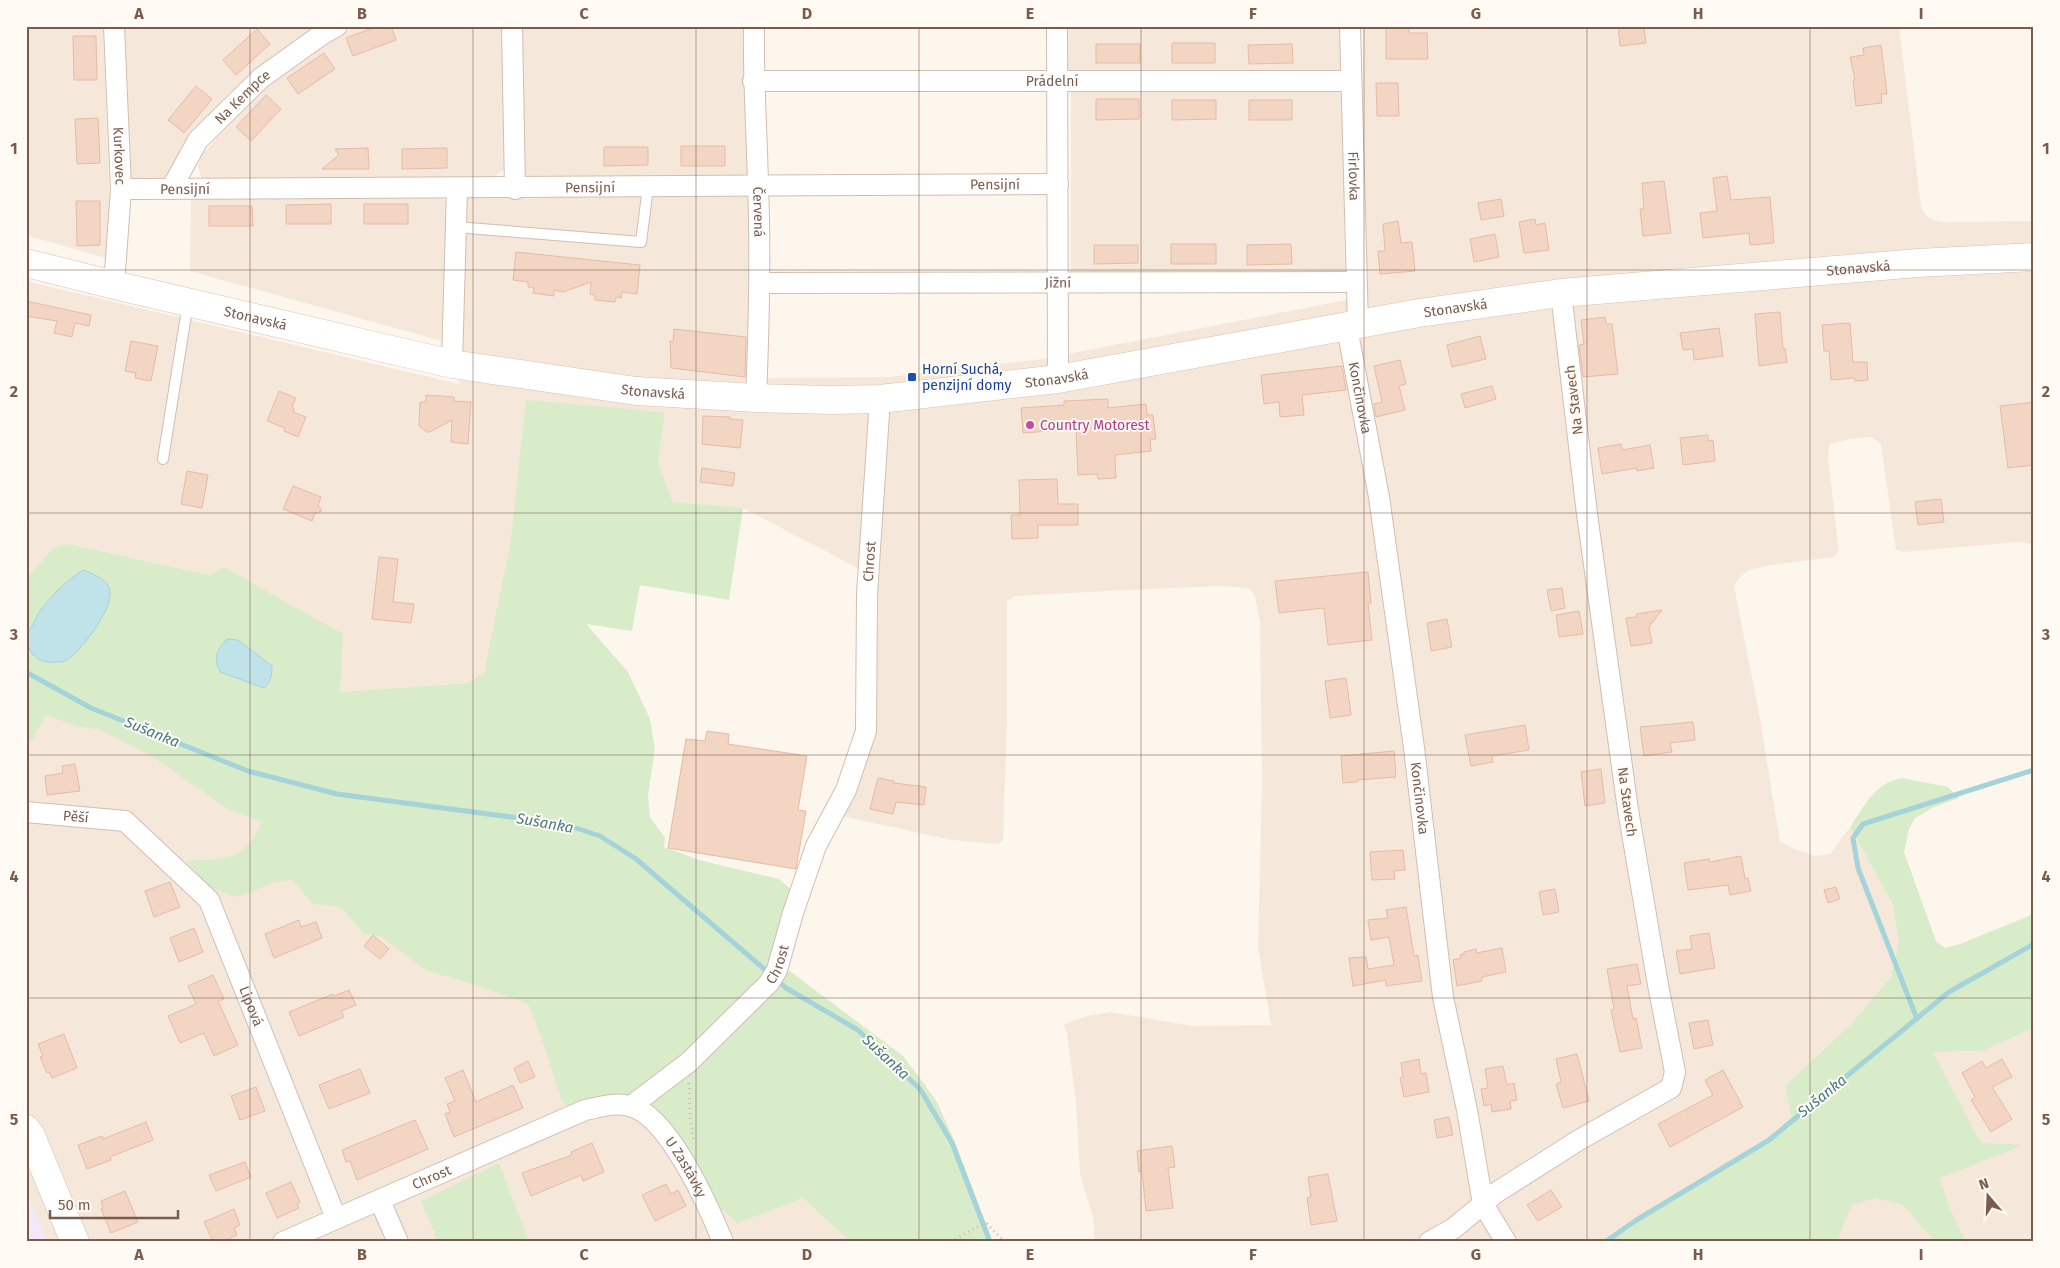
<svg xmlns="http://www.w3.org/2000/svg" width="2060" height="1268" viewBox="0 0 2060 1268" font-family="'Fira Sans',sans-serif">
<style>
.residential{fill:#f5e8da}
.education{fill:#f3e8fa}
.green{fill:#d8ecc9}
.water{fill:#bfe3e8;stroke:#a5d3da}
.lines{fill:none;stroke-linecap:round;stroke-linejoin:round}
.stream{stroke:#a5d3da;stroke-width:5}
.building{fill:#f3d5c3;stroke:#e6bba3}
.lane-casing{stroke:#d1beb0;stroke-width:12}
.street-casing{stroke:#d1beb0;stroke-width:22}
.secondary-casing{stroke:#d6c0b0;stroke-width:29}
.path{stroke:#d9b8a5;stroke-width:3;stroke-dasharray:1 4;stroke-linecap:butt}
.lane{stroke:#fff;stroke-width:10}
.street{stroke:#fff;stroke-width:20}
.secondary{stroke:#fff;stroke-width:28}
.grid{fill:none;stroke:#7a5c4d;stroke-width:1;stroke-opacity:0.55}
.transit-dot{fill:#1a4fb4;stroke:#fffaf3;stroke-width:2}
.hotel-dot{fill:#d1479c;stroke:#fffaf3;stroke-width:2}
.labels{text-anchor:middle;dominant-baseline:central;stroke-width:4;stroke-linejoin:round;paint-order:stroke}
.street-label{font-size:14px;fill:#7a5c4d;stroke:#fffaf3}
.transit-label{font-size:14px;fill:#164399;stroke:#fffaf3;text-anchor:start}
.hotel-label{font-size:14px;fill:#b23c85;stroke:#fffaf3;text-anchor:start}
.water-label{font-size:15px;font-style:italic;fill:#437c86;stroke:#fffaf3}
.neatline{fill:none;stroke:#7a5c4d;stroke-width:2}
.grid-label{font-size:16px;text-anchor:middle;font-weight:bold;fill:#7a5c4d}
</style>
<rect width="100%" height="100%" fill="#fdf6ec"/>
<path class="residential" d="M26,26h77l9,234 -86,-25z
M119,26h206l-165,157 -31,-4z
M356,26h150v134l-1,8 -6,6 -13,6 -283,4 -5,-18 3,-10 44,-51 54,-47z
M519,26h231l-2,147 -8,6 -216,-2z
M1068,26h273l1,51 -274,-1z
M1363,26h536l22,181 5,8 7,5 10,2 91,-1v323l-16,-2 -114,10 -8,-2 -15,-106 -9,-7 -23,2 -19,5 -2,14 11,94 -5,5 -63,8 -22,5 -11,9 -4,7 25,127 21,128 14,8 21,7 15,-2 20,-27 42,76 7,37 -8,37 -41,48 83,27 49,-1 52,-23v214h-976l37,-3 -2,-22 -13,-43 -4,-71 -9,-70 -4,-8 24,-9 23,-4 84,14 77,-1 -13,-77 4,-169 -2,-156 -5,-28 -7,-7 -26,-2 -95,4 -112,6 -8,5v118l-4,122 -6,3 -45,-4 -111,-24 35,-80 -3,-160 -130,-68 -70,-6 -15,-39 7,-51 -154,126 -27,134 -16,11 -128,9 -131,-117 -140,-31 -43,35v-298l433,103 3,-187 292,-6 8,187 127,-1 153,-18 325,-63z
M1342,90l3,186 -274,-1v-184z
M440,196l9,8v139l-259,-72 1,-72z
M26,672l964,570h-964z"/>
<path class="education" d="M26,1194l22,48h-22z"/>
<path class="green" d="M526,400l139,12 -7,51 15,39 70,6 -14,92 -89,-15 -8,46 -46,-7 42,48 22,47 5,30 -7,46 2,22 15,21 -1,9 35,13 80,19 13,11 -5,79 116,87 16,21 18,25 20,45 36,95h-142l-49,-45 -8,5 -57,21 -25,-22 -27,-53 -80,-52 -40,10 -4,-8 -20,-62 -13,-32 -52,-19 -49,-14 -46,-35 -17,-2 -23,-27 -29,-3 -19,-24 -18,2 -37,15 -31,-10 -20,-26c34,-2 62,0 74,-39l-33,-13 -81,-56 -46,-23 -25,-4 -30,-11 -20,36v-172l27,-31 16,-4 140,31 15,-8 119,67 -3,58 128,-9 16,-11 27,-134z
M1902,778l46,9 11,11 -25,9 -19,11 -6,11 -5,23 32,89 9,7 15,-4 74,-30v114l-52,23 -49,1 44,84 6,7 40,2 -83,33 9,28 17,36h-31l-32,-37 -27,-7 -25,7 -14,37h-232c60,-44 130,-74 187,-121l-7,-35 65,-61 41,-48 8,-37 -7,-37 -42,-76c14,-20 25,-45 52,-49z
M499,1163l30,79h-91l-17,-41z"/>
<path class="water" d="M84,570c8,4 21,8 25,17 8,18 -27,63 -42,73 -3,2 -8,2 -11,2 -15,2 -28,-6 -29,-23 0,-6 6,-15 9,-21 8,-16 32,-40 48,-48z
M227,639l11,1 34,26c0,9 -1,16 -8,22l-44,-16c-7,-14 -3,-23 7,-33z"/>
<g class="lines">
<path class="stream" d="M26,672l65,36 157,63 89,23 227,30 36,12 36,23 134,115
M777,980l9,8 72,42 62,59 32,54 38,99
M1917,1019l-59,-151 -5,-30 10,-14 171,-54
M1605,1242l30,-21 134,-81 180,-148 85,-48"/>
</g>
<path class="building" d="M378,26h13l5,14 -43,16 -7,-18z
M1386,26h23v7h18l1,26h-42z
M1618,26h26l2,17 -26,3z
M257,29l13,15 -34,31 -13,-15z
M73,36h23l1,44h-23z
M1172,43h43v20h-43z
M1096,44h44v19h-44z
M1292,44l1,19 -44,1 -1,-19z
M1881,45l6,49h-6l1,9 -26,3 -3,-26h2l-5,-23 14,-2 -1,-7z
M324,53l11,16 -37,25 -11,-16z
M1376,83h22l1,33h-22z
M196,86l16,13 -28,34 -16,-13z
M266,95l15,14 -30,32 -15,-14z
M1096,99h43v20l-43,1z
M1172,100h44v19l-44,1z
M1249,100h43v20h-43z
M98,118l2,45 -23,1 -2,-45z
M681,146h44v20h-44z
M604,147h44v18l-44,1z
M368,148l1,21h-47l17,-14 -4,-6z
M447,148v20l-45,1v-20z
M1727,176l4,24 39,-3 4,46 -24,2 -1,-12 -46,5 -3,-25 17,-2 -4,-33z
M1664,181l7,52 -28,3 -3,-27h4l-2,-26z
M1501,199l3,17 -23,4 -3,-17z
M76,201h24v44l-23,1z
M331,204v20h-45v-19z
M364,204h44v20h-44z
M209,206h43l1,20h-44z
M1535,219l1,6 9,-2 4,27 -25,3 -5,-31z
M1398,221l3,22 11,-1 3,29 -35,3 -2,-23h7l-2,-27z
M1495,234l4,23 -25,5 -4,-23z
M1171,244h45v20h-45z
M1291,244l1,20 -45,1v-20z
M1094,245h44v18l-44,1z
M516,252l124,13 -3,29 -15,-2 -1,6 -5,-1 -1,5 -20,-2v-5l-5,-1 1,-12 -28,10 -9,-2v6l-21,-3 1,-5 -6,-1v-5l-15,-2z
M26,301l65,14 -2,11 -14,-3 -3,14 -18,-4 3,-12 -31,-5z
M1780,312l3,37 2,-1 2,14 -28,4 -4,-52z
M1605,317l1,7h6l6,50 -35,3 -4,-32 5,-1 -3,-24z
M1850,323l3,39h14l1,18 -13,1 -1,-3 -23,2 -2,-29h-5l-2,-26z
M1719,328l4,28 -29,4 -1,-11 -10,1 -3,-17z
M674,329l72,8 -1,40 -74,-9 -1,-27 3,1z
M1480,336l6,23 -34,8 -5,-22z
M131,341l27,5 -7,35 -16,-3 1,-5 -11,-2z
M1400,360l6,24 -7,2 6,24 -29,7 -2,-13 8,-2 -8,-36z
M1342,366l4,24 -44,5 2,20 -24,2 -1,-15 -15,2 -3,-29z
M1492,386l4,13 -31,9 -4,-14z
M279,391l17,7 -4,9 2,1 -1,4 13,5 -8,20 -14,-6 1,-3 -18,-7z
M426,395l28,2v4l17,1 -3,42 -17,-2 1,-22 -22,12h-3l-8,-6 1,-24h6z
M1108,399v9l38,-4 1,11h6l3,24 -6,1 1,11 -36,4 1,23 -18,1 -1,-5 -19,1 -2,-46 -53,4 -2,-25 43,-3v-4z
M2034,402v63l-26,3 -8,-62z
M703,416l27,1 -1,2 14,1 -3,28 -38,-4z
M1708,435v6l5,-1 2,21 -32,4 -3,-27z
M1621,444l1,6 28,-5 4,23 -17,3v-3l-35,6 -4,-26z
M702,468l33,5 -2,13 -33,-4z
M187,471l21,4 -6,33 -21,-4z
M1057,479l1,25h20v21h-40v13l-26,1 -1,-24h9l-1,-35z
M293,486l28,11 -3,8 4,6 -7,2 -3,8 -29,-12z
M1941,499l3,23 -26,3 -3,-23z
M379,557l19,2 -5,43 21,2 -3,19 -39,-4z
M1368,572l3,31h-3l4,37 -44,5 -4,-37 -45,5 -4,-32z
M1562,588l3,20 -14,3 -4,-21z
M1662,610l-13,17 3,16 -21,3 -5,-28 11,-1 -1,-3z
M1579,611l4,23 -24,3 -3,-22z
M1447,619l5,28 -21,4 -4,-28z
M1346,678l5,37 -21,3 -5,-37z
M1693,722l2,18 -25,3 2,9 -28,4 -4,-29z
M1525,725l4,25 -37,6 1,6 -22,4 -6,-31z
M707,731l22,3 -1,10 79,12 -9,54 8,1 -10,58 -128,-21 18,-109 19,2z
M1394,751l2,26 -39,3 1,2 -15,1 -2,-27z
M75,764l5,27 -33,4 -2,-19 18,-3 -1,-7z
M1601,769l4,34 -20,3 -4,-34z
M878,778l16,3v2l32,4 -2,18 -28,-3 -3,12 -23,-5z
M1403,850l2,20 -11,1 1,8 -23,1 -2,-28z
M1741,856l4,23 3,-1 3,13 -21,4 -2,-10 -40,5 -4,-27 25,-4 1,3z
M170,882l10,25 -26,10 -9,-26z
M1836,887l4,12 -12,4 -4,-13z
M1555,889l4,23 -16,3 -4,-23z
M1406,907l8,49 4,-1 4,26 -36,5v-6l-33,6 -4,-28 17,-1 2,12 26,-4 -5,-28 -18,3 -3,-20 20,-2 -2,-8z
M299,920l2,7 15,-5 6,16 -48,20 -9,-24z
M194,928l9,24 -24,10 -9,-24z
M1709,933l6,35 -35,6 -4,-23 16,-2 -2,-13z
M373,935l16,14 -9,10 -16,-13z
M1502,948l4,24 -24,5v4l-25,5 -4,-26 8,-2 -1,-3 4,-1v-2l12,-3 1,4z
M1637,964l4,20 -14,2 6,33 3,-1 6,30 -22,4 -9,-42 3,-1 -7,-40z
M213,975l11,24 -6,2 20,44 -24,11 -10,-23 -24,10 -12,-27 28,-12 -8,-18z
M349,990l7,15 -15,6 3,6 -45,19 -10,-24 44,-18 1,2z
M1708,1020l5,25 -19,4 -5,-26z
M64,1034l13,34 -25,10 -3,-6 -2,1 -7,-16 3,-1 -5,-12z
M1577,1054l12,47 -26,7 -7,-24 5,-2 -5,-23z
M1419,1059l2,15 5,-1 3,19 -25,5 -4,-19 3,-1 -2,-14z
M2002,1059l10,18 -20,10 20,32 -21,13 -20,-32 4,-3 -13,-24 20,-12 4,7z
M528,1061l7,16 -15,6 -6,-15z
M1503,1066l4,19 7,-2 3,17 -7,1 1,8 -19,3 -1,-8 -7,2 -3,-17 7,-1 -3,-19z
M360,1069l10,24 -41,16 -10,-24z
M463,1070l13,32 37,-17 10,23 -69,29 -9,-23 5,-2 -3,-8 8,-3 -10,-23z
M1723,1070l20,37 -73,40 -12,-23 55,-29 -8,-15z
M256,1087l9,24 -25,9 -9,-24z
M1449,1117l4,18 -16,3 -3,-18z
M415,1120l13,29 -71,31 -7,-19 -4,1 -4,-12z
M146,1122l7,18 -43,17 1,3 -24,9 -9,-24 24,-9 1,3z
M592,1143l12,29 -21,9 -2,-6 -50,21 -9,-23 50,-18 -1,-3z
M1172,1146l3,21 -7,1 5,40 -27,3 -4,-40 -3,1 -2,-21z
M245,1162l6,15 -35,14 -7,-16z
M1328,1174l9,47 -26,4 -4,-27 4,-1 -3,-20z
M291,1182l9,20 -3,2 2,4 -22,10 -11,-25z
M666,1184l5,10 7,-4 8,16 -31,15 -13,-26z
M1551,1190l11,17 -24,14 -11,-16z
M125,1191l13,31 -27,11 -10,-24 2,-1 -2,-7z
M234,1209l6,16 -6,3 3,7 -16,7h-8l-9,-20z"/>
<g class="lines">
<g class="lane-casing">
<path id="lane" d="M456,227l185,15 7,-55
M163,459l25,-156"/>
</g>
<g class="street-casing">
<g id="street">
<path id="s1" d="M114,26l7,163 -7,96"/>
<path d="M512,26l3,163"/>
<path id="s2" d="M754,26c-1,54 3,106 4,160 3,71 1,141 -2,212"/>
<path d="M1057,26l1,353"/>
<path id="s3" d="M1350,26l8,300"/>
<path id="s4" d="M753,81h597"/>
<path id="s5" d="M121,189c312,1 624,-4 937,-5"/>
<path id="s6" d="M171,189l27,-49 63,-62 60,-43 16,-9"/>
<path id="s7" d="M760,283l596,-1"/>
<path id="s8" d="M1347,328l32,169 35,251 29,249 24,113 16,94 -29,24 -25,14"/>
<path d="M452,364l5,-176"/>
<path id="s9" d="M26,812l99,9 84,79 127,318"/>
<path id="s10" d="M631,1106l58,-44 80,-79 8,-13 16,-57 23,-67 30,-56 20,-59 1,-137 13,-195"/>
<path d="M380,1201l18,41"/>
<path id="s11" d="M283,1242l302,-132c15,-3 29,-8 45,-4 38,9 79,101 93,136"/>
<path d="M1506,1242l-23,-38 11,-10 85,-54 92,-52 4,-16 -17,-87 -30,-175 -41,-296 -26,-221"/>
</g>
</g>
<g class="secondary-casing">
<g id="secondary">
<path id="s12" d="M26,263l88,22 338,79 184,27 120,7 77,2 47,-1 178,-20 361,-66 142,-20 357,-30 116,-6"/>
<path d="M26,1129l5,7 44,106"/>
</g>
</g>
<path class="path" d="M689,1083l1,33 4,25
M951,1242l23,-14 13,-4 18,18"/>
<use href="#lane" class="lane"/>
<use href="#street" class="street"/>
<use href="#secondary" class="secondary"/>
</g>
<path class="grid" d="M250,26v1216M473,26v1216M696,26v1216M919,26v1216M1141,26v1216M1364,26v1216M1587,26v1216M1810,26v1216M26,270h2008M26,513h2008M26,755h2008M26,998h2008"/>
<rect class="transit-dot" x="907" y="372" width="10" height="10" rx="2.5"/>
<circle class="hotel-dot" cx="1030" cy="425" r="5"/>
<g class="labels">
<g class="street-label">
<text stroke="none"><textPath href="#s4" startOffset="299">Prádelní</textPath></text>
<text stroke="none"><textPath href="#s6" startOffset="118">Na Kempce</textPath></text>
<text stroke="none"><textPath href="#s1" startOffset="130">Kurkovec</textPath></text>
<text stroke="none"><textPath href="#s3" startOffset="150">Firlovka</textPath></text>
<text stroke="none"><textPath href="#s5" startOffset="874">Pensijní</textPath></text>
<text stroke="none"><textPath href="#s5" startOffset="469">Pensijní</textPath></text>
<text stroke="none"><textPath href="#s5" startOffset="64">Pensijní</textPath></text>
<text stroke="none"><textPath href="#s2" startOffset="186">Červená</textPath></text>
<text stroke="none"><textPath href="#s12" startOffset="1856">Stonavská</textPath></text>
<text stroke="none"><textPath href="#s7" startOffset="298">Jižní</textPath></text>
<text stroke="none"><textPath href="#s12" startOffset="1451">Stonavská</textPath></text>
<text stroke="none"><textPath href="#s12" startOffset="236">Stonavská</textPath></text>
<text stroke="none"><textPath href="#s12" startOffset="1046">Stonavská</textPath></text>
<text stroke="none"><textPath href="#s12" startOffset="641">Stonavská</textPath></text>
<text stroke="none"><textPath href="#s8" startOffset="71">Končinovka</textPath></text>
<text transform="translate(1574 400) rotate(-97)">Na Stavech</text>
<text stroke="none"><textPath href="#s10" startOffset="626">Chrost</textPath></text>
<text stroke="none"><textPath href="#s8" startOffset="476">Končinovka</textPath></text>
<text transform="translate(1627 802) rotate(82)">Na Stavech</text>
<text stroke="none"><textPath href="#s9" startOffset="50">Pěší</textPath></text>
<text stroke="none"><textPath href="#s10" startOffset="206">Chrost</textPath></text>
<text stroke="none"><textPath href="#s9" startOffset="329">Lipová</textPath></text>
<text stroke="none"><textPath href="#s11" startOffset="460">U Zastávky</textPath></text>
<text stroke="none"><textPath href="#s11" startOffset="162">Chrost</textPath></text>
</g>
<g class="transit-label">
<text x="922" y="369">Horní Suchá,<tspan x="922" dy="16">penzijní domy</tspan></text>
</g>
<g class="hotel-label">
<text x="1040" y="425">Country Motorest</text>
</g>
<g class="water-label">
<text transform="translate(152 732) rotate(22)">Sušanka</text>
<text transform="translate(545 823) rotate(10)">Sušanka</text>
<text transform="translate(886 1057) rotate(43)">Sušanka</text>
<text transform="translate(1822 1096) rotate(-39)">Sušanka</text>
</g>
</g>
<rect width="2060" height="1268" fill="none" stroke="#fffaf3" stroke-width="55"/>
<g transform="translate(1988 1196) rotate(341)" stroke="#fffaf3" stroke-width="4" paint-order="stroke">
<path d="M0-4L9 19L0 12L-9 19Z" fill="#7a5c4d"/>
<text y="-8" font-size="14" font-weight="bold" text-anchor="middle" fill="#7a5c4d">N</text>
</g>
<path d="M50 1210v8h128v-8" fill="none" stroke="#7a5c4d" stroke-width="2.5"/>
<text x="58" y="1210" font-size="15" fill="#7a5c4d" stroke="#fffaf3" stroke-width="4" paint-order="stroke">50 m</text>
<rect x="28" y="28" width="2004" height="1212" class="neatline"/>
<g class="grid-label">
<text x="139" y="19">A</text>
<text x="362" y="19">B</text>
<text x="584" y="19">C</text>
<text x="807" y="19">D</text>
<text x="1030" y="19">E</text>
<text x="1253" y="19">F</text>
<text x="1476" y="19">G</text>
<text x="1698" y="19">H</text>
<text x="1921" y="19">I</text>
<text x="14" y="154">1</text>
<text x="2046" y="154">1</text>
<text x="14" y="397">2</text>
<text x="2046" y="397">2</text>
<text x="14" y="640">3</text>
<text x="2046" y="640">3</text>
<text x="14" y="882">4</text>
<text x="2046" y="882">4</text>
<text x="14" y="1125">5</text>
<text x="2046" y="1125">5</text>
<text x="139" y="1260">A</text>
<text x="362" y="1260">B</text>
<text x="584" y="1260">C</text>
<text x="807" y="1260">D</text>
<text x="1030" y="1260">E</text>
<text x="1253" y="1260">F</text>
<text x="1476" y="1260">G</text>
<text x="1698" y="1260">H</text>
<text x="1921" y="1260">I</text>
</g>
</svg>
